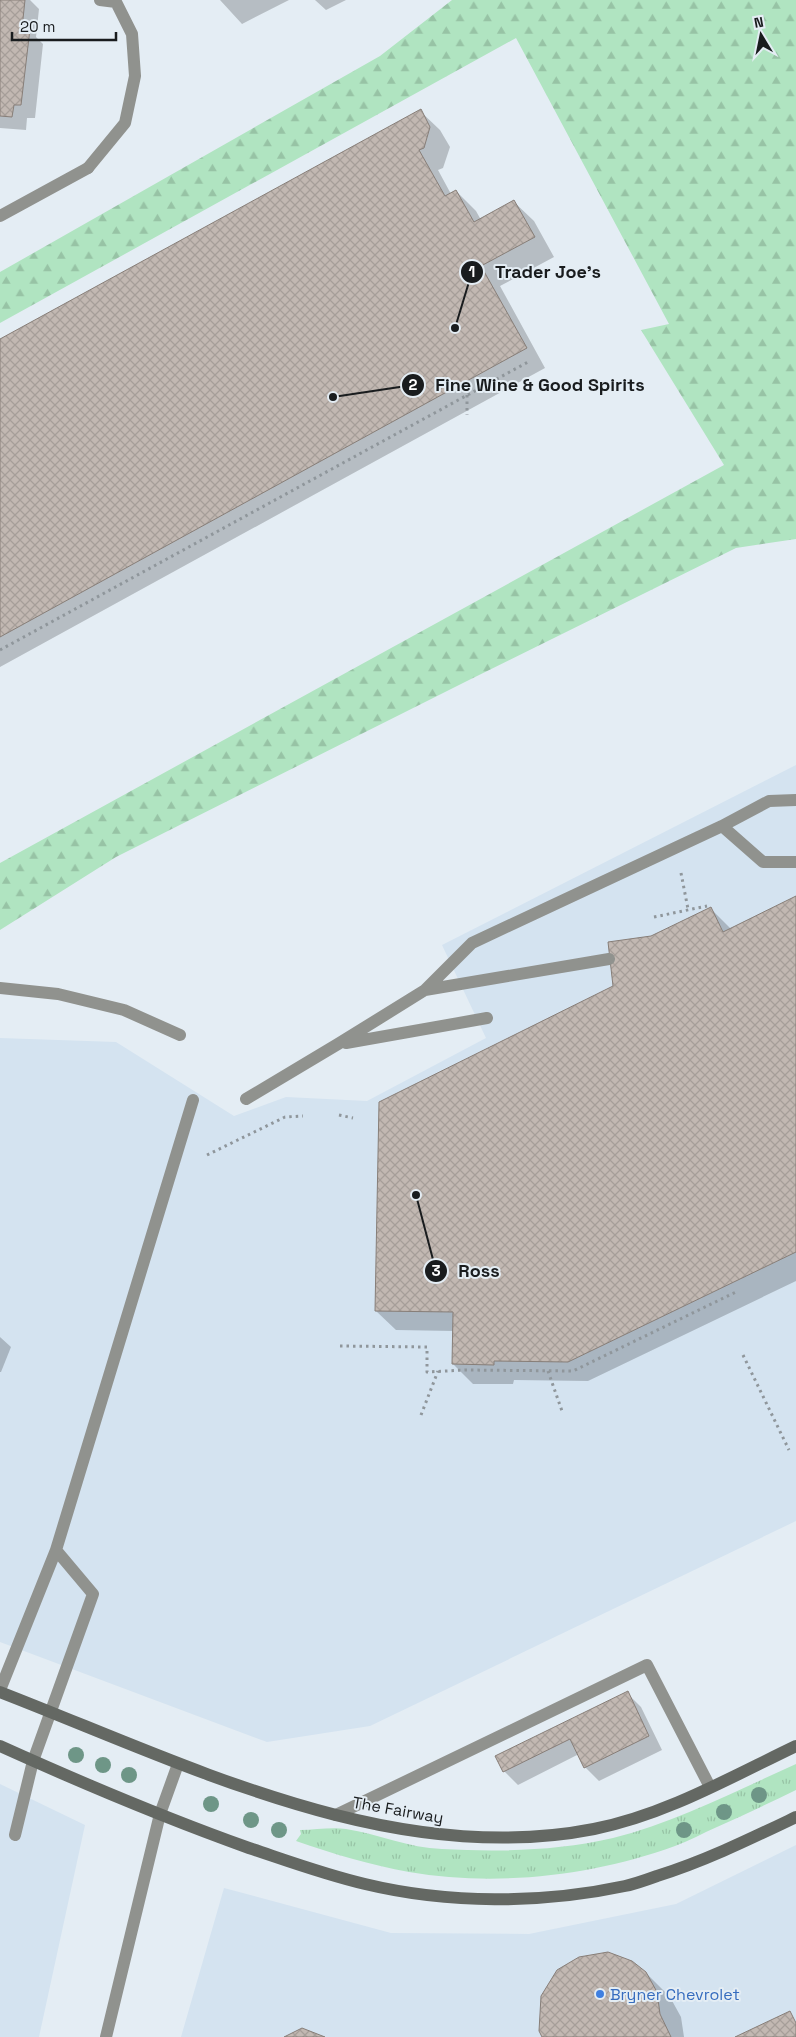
<svg xmlns="http://www.w3.org/2000/svg" width="796" height="2037" viewBox="0 0 796 2037" font-family="'Space Grotesk',sans-serif">
<style>
.built{fill:#d4e3f0}
.grass{fill:url(#grass-tufts)}
.forest{fill:url(#forest-firs)}
.shadow{fill:#0003}
.building{fill:url(#building-cross-hatch);stroke:#877e78}
.lines{fill:none;stroke-linecap:round;stroke-linejoin:round}
.path{stroke:#8f969b;stroke-width:3;stroke-dasharray:2.5 4;stroke-linecap:butt}
.lane{stroke:#90928e;stroke-width:12}
.street{stroke:#90928e;stroke-width:12}
.secondary{stroke:#646863;stroke-width:12}
.tree{fill:#6e9687}
.shop-dot{fill:#3f7fe0;stroke:#e4edf4;stroke-width:2}
.labels{text-anchor:middle;dominant-baseline:central;stroke-width:4;stroke-linejoin:round;paint-order:stroke}
.street-label{font-size:16px;fill:#191c1e;stroke:#e4edf4}
.shop-label{font-size:16px;fill:#366cbe;stroke:#e4edf4;text-anchor:start}
.leader{fill:none;stroke:#191c1e;stroke-width:2}
.callout-dot{fill:#191c1e;stroke:#e4edf4;stroke-width:2}
.mark-label{font-size:15px;text-anchor:middle;font-weight:bold;fill:#fff}
.callout-label{font-size:18px;text-anchor:middle;font-weight:bold;fill:#191c1e;stroke:#e4edf4;stroke-width:4;stroke-linejoin:round;paint-order:stroke}
</style>
<defs>
<pattern id="grass-tufts" width="24" height="20" patternUnits="userSpaceOnUse" patternTransform="scale(1.25)"><rect width="24" height="20" fill="#b0e4c1"/><path d="M3 7l-1-3M5 7V3M7 7l1-3M15 17l-1-3M17 17v-4M19 17l1-3" fill="none" stroke="#97c3a5"/></pattern>
<pattern id="forest-firs" width="22" height="20" patternUnits="userSpaceOnUse" patternTransform="scale(1.25)"><rect width="22" height="20" fill="#b0e4c1"/><path d="M5 1l3.5 6h-7zM16 11l3.5 6h-7z" fill="#97c3a5"/></pattern>
<pattern id="building-cross-hatch" width="8" height="8" patternUnits="userSpaceOnUse" patternTransform="scale(1.25)"><rect width="8" height="8" fill="#c2b8b2"/><path d="M0 0l8 8M0 8l8-8" fill="none" stroke="#a69e99"/></pattern>
</defs>
<rect width="100%" height="100%" fill="#e4edf4"/>
<path class="built" d="M796,765v756l-426,205 -103,16 -267,-100v-604l116,4 118,74 52,-19 81,4 119,-63 -44,-93z
M0,1784l85,41 -46,212h-39z
M796,1845v192h-615l43,-149 167,45 138,1 147,-30z"/>
<path class="grass" d="M796,1764v26c-26,13 -53,25 -79,37 -14,6 -28,14 -42,19 -82,30 -179,41 -266,26 -38,-7 -76,-18 -113,-31l5,-7 -1,-4c15,0 31,-3 46,-1 32,5 63,19 96,20 57,3 115,2 171,-11 63,-16 123,-47 183,-74z"/>
<path class="forest" d="M452,0h344v539l-60,9 -267,132 -353,177 -116,73v-67l724,-398 -83,-135 28,-6 -153,-286 -516,285v-51l380,-216z"/>
<path class="shadow" d="M0,0h30l9,9 -3,28 7,7 -8,74h-8l-1,12 -26,-2z
M220,0h69l-47,24z
M315,0h31l-20,10z
M420,111l20,19 10,17 -7,21 -5,2 13,24 5,-3 20,20 5,9 33,-18 20,19 20,36 -54,29 45,82 -545,299v-326z
M796,898v383l-208,100 -74,-1 -1,4h-40l-20,-20 1,-33 -58,-1 -20,-19 275,-373 60,-29 20,20z
M0,1337l11,10 -10,25h-1z
M627,1693l14,14 21,43 -63,31 -14,-14 -6,-13 -61,31 -14,-14z
M645,1972l25,25 11,20 3,20h-141z"/>
<path class="building" d="M0,0h25l-3,28 8,1 -9,76h-7l-2,12 -12,-1z
M421,109l9,18 -6,21 -5,2 26,46 11,-6 18,32 40,-22 21,37 -54,29 46,82 -527,289v-298z
M796,896v356l-228,110 -74,-1v4l-42,-1 1,-52 -78,-1 4,-209 234,-116 -5,-44 43,-6 60,-29 12,25z
M628,1691l21,45 -65,32 -14,-29 -67,33 -8,-16z
M608,1952l24,9 14,11 11,20 3,22 11,23h-129l-3,-6 2,-35 16,-26 22,-13z
M790,2011l6,12v14h-61z
M302,2028l23,9h-41z"/>
<g class="lines">
<path class="path" d="M467,395v20
M0,650l528,-288
M681,873l7,36
M654,917l53,-11
M339,1115l14,3
M207,1155l78,-38 18,-1
M340,1346l87,1v25l38,-2 108,1 165,-80
M743,1355l46,95
M548,1371l14,40
M421,1415l17,-44"/>
<path class="lane" d="M100,0l16,2
M88,168l37,-45 10,-47 -3,-42 -17,-34
M722,826l41,36h33
M0,988l58,6 66,16 56,25
M425,990l184,-31
M346,1043l141,-25
M246,1099l92,-55 87,-54 47,-47 250,-117 47,-25 27,-1
M0,1690l56,-140 137,-450
M336,1815l311,-150 63,122
M15,1835l18,-74 60,-167 -37,-44
M106,2037l54,-223 18,-50"/>
<path class="street" d="M0,216l88,-48"/>
<path class="secondary" d="M0,1692c184,71 391,177 594,137 71,-14 137,-52 202,-83
M0,1746c82,37 165,72 249,102 39,13 77,27 116,36 83,20 176,20 260,2 10,-2 21,-6 32,-10 48,-15 93,-37 139,-59"/>
</g>
<g class="tree">
<circle cx="76" cy="1755" r="8"/>
<circle cx="103" cy="1765" r="8"/>
<circle cx="129" cy="1775" r="8"/>
<circle cx="759" cy="1795" r="8"/>
<circle cx="211" cy="1804" r="8"/>
<circle cx="724" cy="1812" r="8"/>
<circle cx="251" cy="1820" r="8"/>
<circle cx="279" cy="1830" r="8"/>
<circle cx="684" cy="1830" r="8"/>
</g>
<circle class="shop-dot" cx="600" cy="1994" r="5"/>
<g class="labels">
<g class="street-label">
<text transform="translate(398 1810) rotate(10)">The Fairway</text>
</g>
<g class="shop-label">
<text x="610" y="1994">Bryner Chevrolet</text>
</g>
</g>
<path class="leader" d="M455 328L472 272M333 397L413 385M416 1195L436 1271"/>
<g class="callout-dot">
<circle cx="455" cy="328" r="5"/>
<circle cx="333" cy="397" r="5"/>
<circle cx="416" cy="1195" r="5"/>
<circle cx="472" cy="272" r="12"/>
<circle cx="413" cy="385" r="12"/>
<circle cx="436" cy="1271" r="12"/>
</g>
<g class="mark-label">
<text x="472" y="277">1</text>
<text x="413" y="390">2</text>
<text x="436" y="1276">3</text>
</g>
<g class="callout-label">
<text x="548" y="278">Trader Joe's</text>
<text x="540" y="391">Fine Wine &amp; Good Spirits</text>
<text x="479" y="1277">Ross</text>
</g>
<g transform="translate(761 35) rotate(350)" stroke="#e4edf4" stroke-width="4" paint-order="stroke">
<path d="M0-4L9 19L0 12L-9 19Z" fill="#191c1e"/>
<text y="-8" font-size="14" font-weight="bold" text-anchor="middle" fill="#191c1e">N</text>
</g>
<path d="M12 32v8h104v-8" fill="none" stroke="#191c1e" stroke-width="2.5"/>
<text x="20" y="32" font-size="15" fill="#191c1e" stroke="#e4edf4" stroke-width="4" paint-order="stroke">20 m</text>
</svg>
